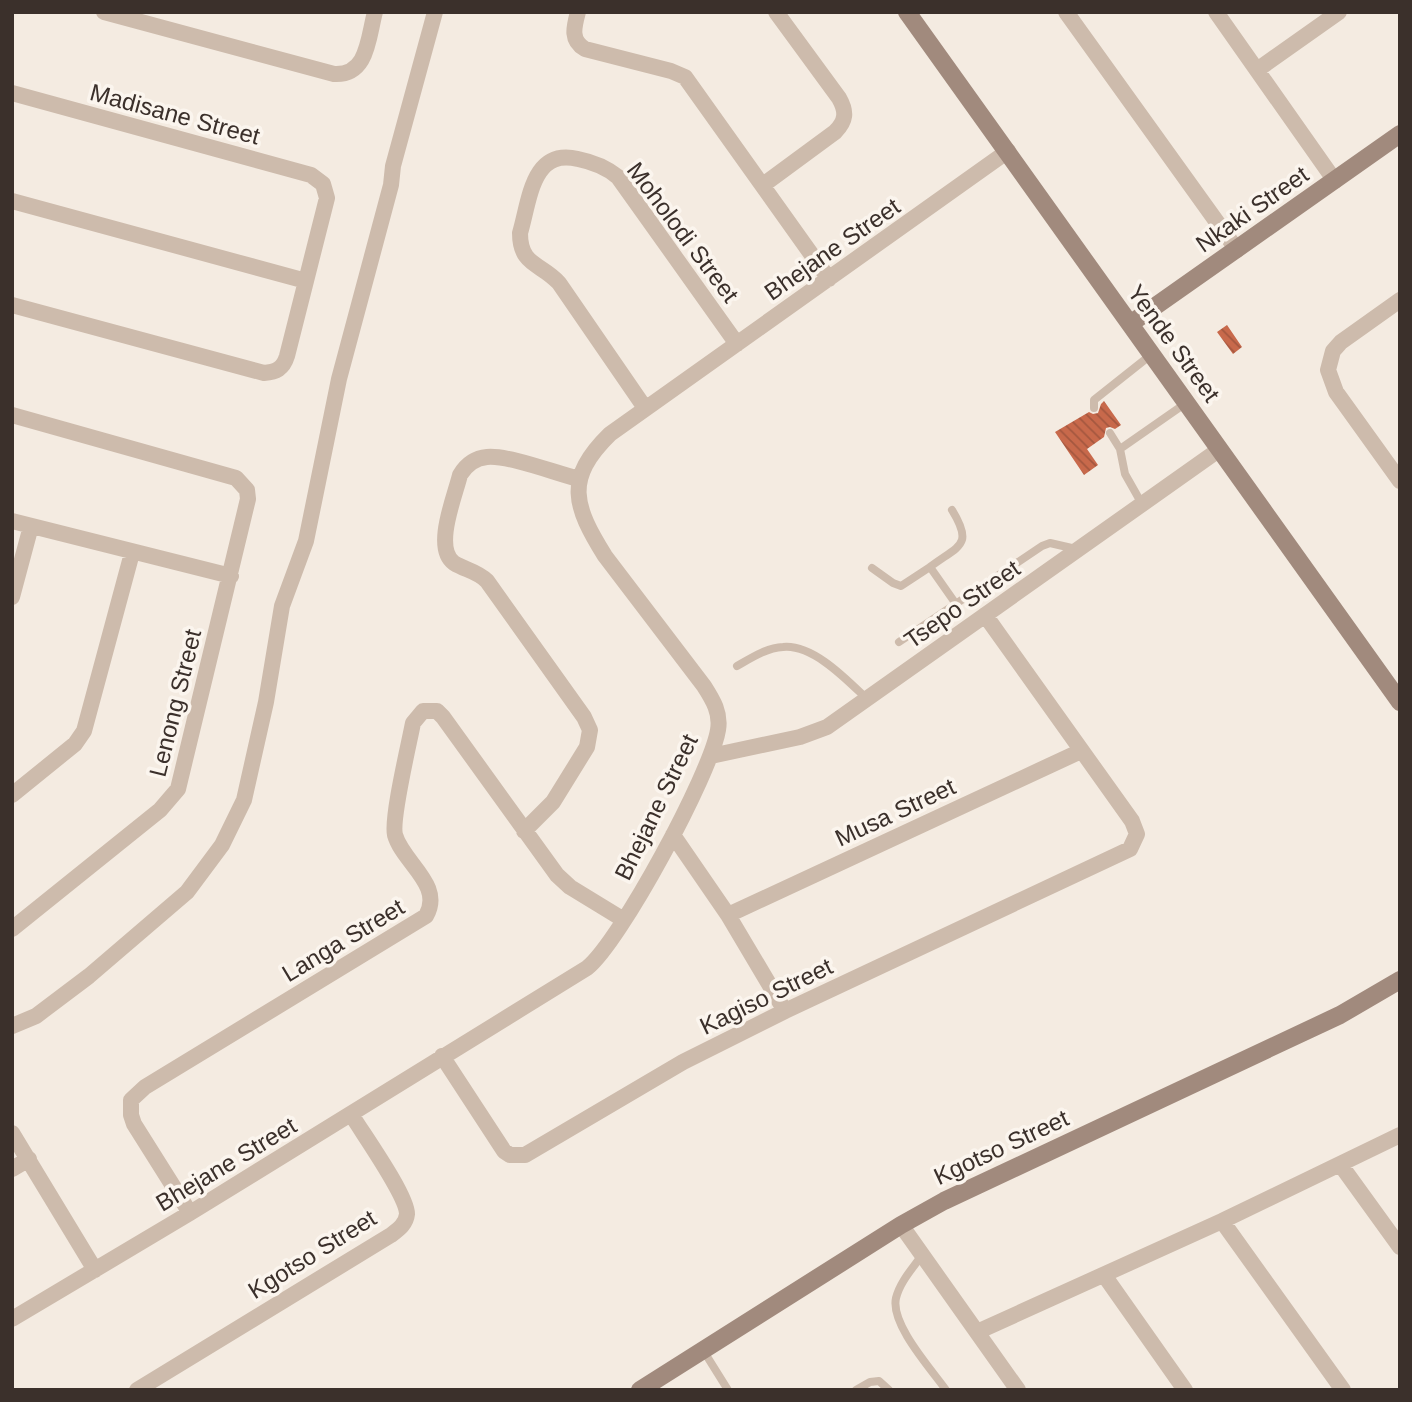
<svg xmlns="http://www.w3.org/2000/svg" width="1412" height="1402" viewBox="0 0 1412 1402" font-family="Arial,sans-serif">
<style>
.building{fill:url(#building-back-hatch)}
.lines{fill:none;stroke-linecap:round;stroke-linejoin:round}
.lane{stroke:#cdbbac;stroke-width:8}
.street{stroke:#cdbbac;stroke-width:16}
.secondary{stroke:#a18a7d;stroke-width:18}
.labels{text-anchor:middle;dominant-baseline:central;stroke-width:7;stroke-linejoin:round;paint-order:stroke}
.street-label{font-size:24px;fill:#3b302b;stroke:#fbf5ee}
</style>
<defs>
<pattern id="building-back-hatch" width="6" height="6" patternUnits="userSpaceOnUse" patternTransform="scale(1.75)"><rect width="6" height="6" fill="#c8694b"/><path d="M-1 5l2 2M0 0l6 6M5-1l2 2" fill="none" stroke="#a4573f"/></pattern>
</defs>
<rect width="100%" height="100%" fill="#f4ebe1"/>
<path class="building" d="M1227,325l15,22 -9,7 -16,-22z
M1104,401l17,24 -6,4 -5,-2 -4,1 -2,9 -17,12 11,16 -14,10 -29,-43 34,-20 4,2 5,-1 3,-9z"/>
<g class="lines">
<path class="lane" d="M1094,408v-8l58,-46
M1110,433l10,16 5,25 17,30
M1120,449l66,-46
M952,510c22,36 7,35 -22,57l26,37
M872,568l21,15 8,3 29,-19
M899,642l143,-96 8,-3 26,6
M737,666c14,-8 29,-18 46,-19 30,-3 64,33 84,52
M922,1255c-10,14 -22,27 -26,43 -6,26 35,71 50,92
M703,1350l25,40
M856,1390l14,-8 9,-1 10,9"/>
<path class="street" d="M104,12l230,62c34,2 34,-36 41,-62
M578,12c-4,15 -8,28 7,37l86,22 14,6 144,202
M1066,12l171,238
M1216,12l119,169
M1257,70l82,-58
M12,93l299,82 12,9 4,14 -40,158c-4,13 -11,16 -23,17l-252,-68
M763,185l72,-53c11,-11 12,-20 4,-34l-63,-86
M12,201l294,80
M1400,300l-59,42 -8,9 -5,19 8,22 64,89
M645,408l-86,-125c-18,-20 -39,-17 -39,-50 10,-34 12,-85 58,-74 15,3 28,8 40,18l119,167
M12,415l224,63 11,12 1,9 -70,290 -18,21 -148,119
M12,521l219,55
M12,597l19,-71
M711,756l89,-19 27,-10 393,-278
M12,795l63,-51 9,-13 48,-178
M524,831l29,-29 34,-55 3,-17 -6,-13 -97,-136c-10,-10 -22,-11 -33,-18 -21,-15 1,-67 6,-88 6,-10 15,-17 27,-18 22,-2 68,16 92,22
M673,835l55,80 57,96
M728,915l353,-164
M12,1026l24,-10 53,-40 98,-84 35,-47 22,-45 22,-98 16,-96 24,-65 33,-162 52,-194 2,-19 42,-154
M442,1056l62,95 6,4h15l158,-93 102,-51 345,-162 7,-15 -5,-13 -147,-206
M12,1133l83,137
M1340,1164l60,83
M12,1169l17,-10
M190,1213l-56,-89 -3,-9v-15l14,-13 281,-171c18,-31 -23,-53 -31,-81 -4,-16 14,-91 18,-112l10,-12h14l6,6 114,158 13,12 54,33
M1222,1221l121,169
M901,1225l117,165
M1104,1275l81,115
M12,1319l178,-106 397,-245c33,-26 124,-195 131,-238 3,-17 -5,-30 -14,-44l-99,-130c-31,-50 -41,-77 5,-122l398,-283
M977,1332l245,-111 178,-86
M137,1390l254,-155c8,-6 15,-11 16,-21 0,-19 -44,-80 -56,-100"/>
<path class="secondary" d="M907,12l493,690
M1130,324l270,-190
M640,1390l261,-165 43,-24 396,-186 60,-35"/>
</g>
<g class="labels">
<g class="street-label">
<text transform="translate(175 114) rotate(15)">Madisane Street</text>
<text transform="translate(1252 209) rotate(-35)">Nkaki Street</text>
<text transform="translate(683 232) rotate(53)">Moholodi Street</text>
<text transform="translate(832 249) rotate(-35)">Bhejane Street</text>
<text transform="translate(1174 343) rotate(54)">Yende Street</text>
<text transform="translate(962 604) rotate(-35)">Tsepo Street</text>
<text transform="translate(175 703) rotate(-76)">Lenong Street</text>
<text transform="translate(656 807) rotate(-64)">Bhejane Street</text>
<text transform="translate(895 812) rotate(-25)">Musa Street</text>
<text transform="translate(343 940) rotate(-31)">Langa Street</text>
<text transform="translate(766 996) rotate(-26)">Kagiso Street</text>
<text transform="translate(1001 1147) rotate(-25)">Kgotso Street</text>
<text transform="translate(226 1164) rotate(-31)">Bhejane Street</text>
<text transform="translate(312 1254) rotate(-32)">Kgotso Street</text>
</g>
</g>
<rect width="1412" height="1402" fill="none" stroke="#3b302b" stroke-width="28"/>
</svg>
